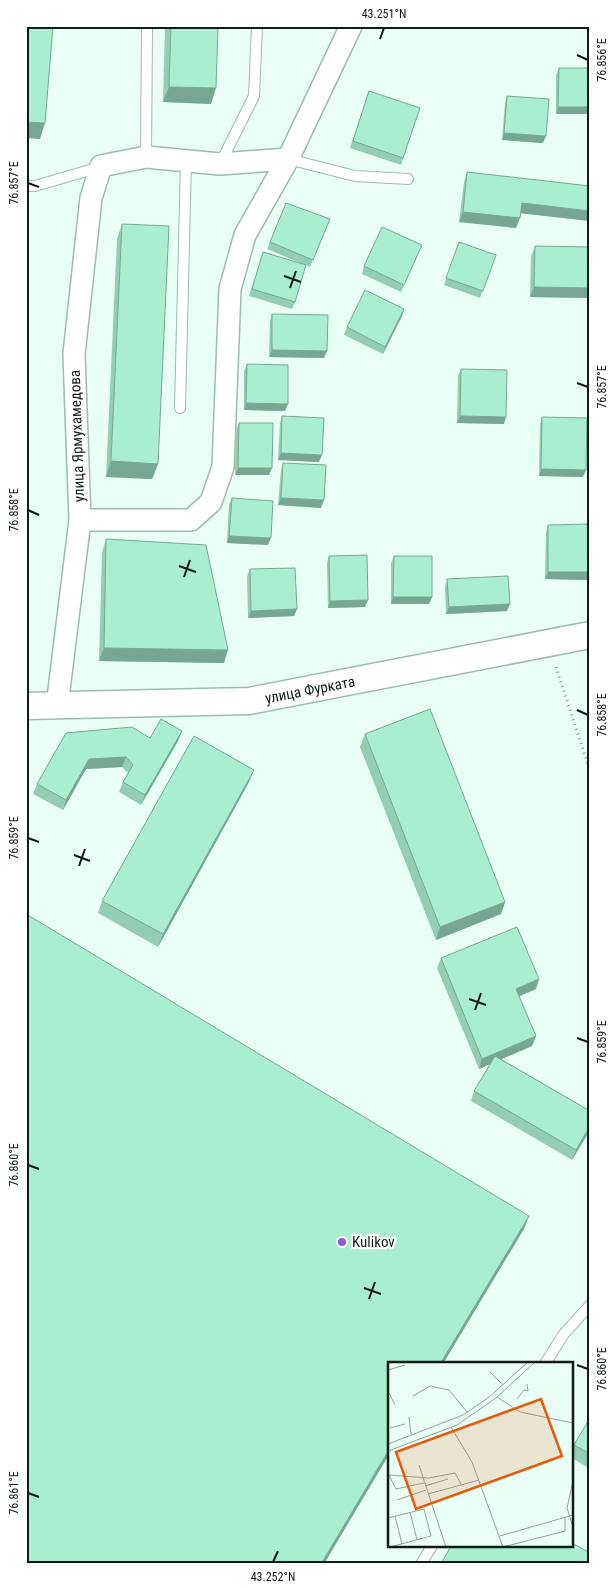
<svg xmlns="http://www.w3.org/2000/svg" width="616" height="1590" viewBox="0 0 616 1590" font-family="'Roboto Condensed',sans-serif">
<style>
.lines{fill:none;stroke-linecap:round;stroke-linejoin:round}
.service-casing{stroke:#9bbdae;stroke-width:12}
.minor-casing{stroke:#9bbdae;stroke-width:24}
.tertiary-casing{stroke:#9bbdae;stroke-width:29}
.path{stroke:#8fa198;stroke-width:3;stroke-dasharray:1 4;stroke-linecap:butt}
.service{stroke:#fff;stroke-width:10}
.minor{stroke:#fff;stroke-width:21}
.tertiary{stroke:#fff;stroke-width:26}
.wall{fill:#92cdb4}
.shaded-wall{fill:#77a792}
.building{fill:#aaeed1;stroke:#77a792}
.ticks{fill:none;stroke:#0f1c16;stroke-width:2}
.poi-dot{fill:#8b5bd5;stroke:#fff;stroke-width:2}
.labels{text-anchor:middle;dominant-baseline:central;stroke-width:4.5;stroke-linejoin:round;paint-order:stroke}
.street-label{font-size:15px;fill:#0f1c16;stroke:#fff}
.poi-label{font-size:15px;fill:#0f1c16;stroke:#fff;text-anchor:start}
.inset-road{fill:none;stroke:#92a49b;stroke-width:1}
.view{fill:#e8590c;fill-opacity:0.15;stroke:#e8590c;stroke-width:2.5}
.inset-edge{fill:none;stroke:#0f1c16;stroke-width:2.5}
.neatline{fill:none;stroke:#0f1c16;stroke-width:2}
.ticks-label{font-size:12px;text-anchor:middle;fill:#0f1c16}
</style>
<rect width="100%" height="100%" fill="#e9fef4"/>
<g class="lines">
<g class="service-casing">
<path id="service" d="M146,157l1,-131
M288,159l67,17 53,3
M220,164l34,-68 3,-70
M26,186h9l65,-19
M180,408l6,-247
M545,1364l18,-29 27,-30
M421,1564l11,-18"/>
</g>
<g class="minor-casing">
<path id="minor" d="M80,520h111l20,-18 12,-35 7,-178 15,-54 43,-76 63,-133
M57,706l23,-186 -6,-166 17,-156 10,-32 45,-9 74,7 68,-5"/>
</g>
<g class="tertiary-casing">
<path id="tertiary" d="M26,706l223,-5 341,-66"/>
</g>
<path class="path" d="M556,667l34,104"/>
<use href="#service" class="service"/>
<use href="#minor" class="minor"/>
<use href="#tertiary" class="tertiary"/>
</g>
<path class="wall" d="M165,26h53l-7,78 -48,-2z
M559,68h31v46h-34v-39z
M369,91l51,17 -19,57 -51,-17z
M507,96l36,47 -41,-3 3,-37z
M467,172l123,49 -69,-8 -5,15 -57,-6 5,-40z
M122,224l36,240 -6,15 -46,-2 11,-238z
M327,226l-17,41 -43,-18 3,-7z
M459,242l37,13 -16,43 -36,-13z
M535,246l55,1v51l-60,-1 1,-41z
M263,252l32,50 -3,7 -43,-13z
M419,252l-18,40 -39,-18 2,-8z
M404,309l-2,7 -19,38 -39,-19 3,-8z
M272,314l52,44 -55,-1 1,-36z
M247,364l38,47 -41,-1v-39z
M461,369l43,55 -47,-1 1,-47z
M282,416l37,46 -41,-2 2,-37z
M542,417l41,60 -44,-1 1,-52z
M239,423l30,52h-34l1,-45z
M283,463l38,45 -43,-3 3,-35z
M232,498l36,47 -41,-2 2,-38z
M548,525l39,55 -42,-1 1,-47z
M106,539l118,124 -125,-2 3,-109z
M329,556l36,51 -37,1 -1,-45z
M394,556l38,41 -3,7h-38v-41z
M250,569l47,40 -3,7 -46,2 -1,-41z
M447,580l60,31 -61,3 -1,-27z
M182,731l-4,10 -37,64 -22,-13 4,-10 5,-9 -6,-6 -36,2 -23,41 -30,-16 4,-10 113,-46z
M365,734l140,168 -4,12 -65,26 -76,-193z
M249,782l-91,165 -60,-34 4,-12z
M441,958l98,21 -3,10 -17,7 17,40 -4,10 -31,13 89,52v19l-18,30 -101,-59 3,-10 16,-27 -11,5 -42,-101z
M590,1070v13l-3,-6z
M590,1418v51l-18,-11v-7l2,-6z"/>
<path class="shaded-wall" d="M169,87l47,1 -5,16 -48,-2z
M558,107h32v7h-34z
M26,122l19,1 -5,16 -14,-1z
M504,133l42,3 -3,7 -41,-3z
M522,203l68,8v10l-72,-8z
M463,212l57,6 -4,10 -57,-6z
M534,287l56,1v10l-60,-1z
M404,309l-2,7 -19,38 2,-7z
M272,350l55,1 -3,7 -55,-1z
M246,403l42,1 -3,7 -41,-1z
M460,416l46,1 -2,7 -47,-1z
M281,453l41,2 -3,7 -41,-2z
M111,461l47,3 -6,15 -46,-2z
M238,468h34l-3,7h-34z
M541,469l45,1 -3,7 -44,-1z
M281,498l43,2 -3,8 -43,-3z
M229,536l42,2 -3,7 -41,-2z
M548,572h42l-3,8 -42,-1z
M393,597h39l-3,7h-38z
M368,600l-3,7 -37,1 2,-7z
M510,604l-3,7 -61,3 3,-7z
M297,609l-3,7 -46,2 3,-7z
M104,648l124,2 -4,13 -125,-2z
M182,731l-4,10 -37,64 4,-10z
M126,757l-4,10 -36,2 -23,41 3,-10 23,-41z
M254,770l-5,12 -91,165 5,-13z
M505,902l-4,12 -65,26 4,-13z
M539,979l-3,10 -23,10 3,-10z
M536,1036l-4,10 -53,23 3,-10z
M590,1126v4l-18,30 4,-10z
M529,1216l-5,13 -81,135h-3z
M390,1448v5l-66,111h-3z"/>
<path class="building" d="M26,26h27l-8,97 -19,-1z
M171,26h47l-2,62 -47,-1z
M559,68h31v39h-32z
M369,91l51,17 -17,50 -50,-17z
M507,96l42,3 -3,37 -42,-3z
M467,172l123,14v25l-68,-8 -2,15 -57,-6z
M286,203l44,16 -17,41 -43,-18z
M122,224l47,2 -11,238 -47,-3z
M382,227l40,18 -18,40 -40,-19z
M459,242l37,13 -13,36 -37,-13z
M535,246l55,1v41l-56,-1z
M263,252l43,13 -11,37 -43,-13z
M365,290l39,19 -19,38 -38,-20z
M272,314l56,1 -1,36 -55,-1z
M247,364l41,1v39l-42,-1z
M461,369l46,1 -1,47 -46,-1z
M282,416l42,2 -2,37 -41,-2z
M542,417l45,1 -1,52 -45,-1z
M239,423h34l-1,45h-34z
M283,463l43,2 -2,35 -43,-2z
M232,498l41,3 -2,37 -42,-2z
M590,524v48h-42v-47z
M106,539l100,6 22,105 -124,-2z
M367,555l1,45 -38,1 -1,-45z
M394,556h38v41h-39z
M295,568l2,41 -46,2 -1,-42z
M508,576l2,28 -61,3 -2,-28z
M430,709l75,193 -65,25 -75,-193z
M161,719l21,12 -37,64 -22,-13 10,-17 -7,-8 -37,2 -23,41 -29,-16 29,-51 66,-6 18,11z
M194,736l60,34 -91,164 -61,-33z
M26,914l503,302 -89,148h-50v84l-69,116h-295z
M517,927l22,52 -23,10 20,47 -54,23 -41,-101z
M495,1056l95,55v15l-14,24 -102,-59z
M590,1418v36l-16,-9z
M572,1543l18,10v11h-149l10,-18h121z"/>
<path class="ticks" d="M380,39l4,-11M577,55l11,5M28,183l11,4M284,276l17,6M290,288l6,-17M577,383l11,4M28,510l11,5M179,566l17,6M184,577l6,-17M577,710l11,5M28,838l11,4M74,855l16,6M79,866l6,-17M469,999l17,6M475,1010l6,-17M577,1038l11,4M28,1165l11,4M364,1288l17,6M369,1299l6,-17M577,1365l11,4M28,1493l11,4M273,1562l5,-11"/>
<circle class="poi-dot" cx="342" cy="1242" r="5"/>
<g class="labels">
<g class="street-label">
<text transform="translate(77 436) rotate(-92)">улица Ярмухамедова</text>
<text transform="translate(310 690) rotate(-11)">улица Фурката</text>
</g>
<g class="poi-label">
<text x="352" y="1242">Kulikov</text>
</g>
</g>
<g transform="translate(388 1362)">
<rect width="185" height="185" fill="#e9fef4"/>
<path class="inset-road" d="M0,8l17,-5M102,10l13,13M0,29l7,14M25,34l17,-10 19,4 18,22M109,35l23,15 53,11M129,37l7,-9 4,1 -1,-7M21,55l2,17M63,65l21,35 31,85M2,66l15,-4M0,82l75,-29 25,-17 40,-36M0,89l69,-26 39,-27 39,-36M31,103l27,82M0,113l41,3 26,-5 6,11M1,113l7,14 28,-6M185,119l-6,27 6,19M37,124l23,-7M40,132l51,-14M9,138l29,-10M22,150l7,28M7,154l7,28M0,156l36,-9 7,27 -41,11M112,174l73,-21M115,185l62,-16v-13"/>
<path class="view" d="M153,37l21,57 -146,53 -20,-57z"/>
<rect width="185" height="185" class="inset-edge"/>
</g>
<rect width="616" height="1590" fill="none" stroke="#ffffff" stroke-width="55"/>
<rect x="28" y="28" width="560" height="1534" class="neatline"/>
<g class="ticks-label">
<text x="384" y="18">43.251°N</text>
<text transform="translate(602 60) rotate(-90)" y="4">76.856°E</text>
<text transform="translate(14 183) rotate(-90)" y="4">76.857°E</text>
<text transform="translate(602 387) rotate(-90)" y="4">76.857°E</text>
<text transform="translate(14 510) rotate(-90)" y="4">76.858°E</text>
<text transform="translate(602 715) rotate(-90)" y="4">76.858°E</text>
<text transform="translate(14 838) rotate(-90)" y="4">76.859°E</text>
<text transform="translate(602 1042) rotate(-90)" y="4">76.859°E</text>
<text transform="translate(14 1165) rotate(-90)" y="4">76.860°E</text>
<text transform="translate(602 1369) rotate(-90)" y="4">76.860°E</text>
<text transform="translate(14 1493) rotate(-90)" y="4">76.861°E</text>
<text x="273" y="1581">43.252°N</text>
</g>
</svg>
